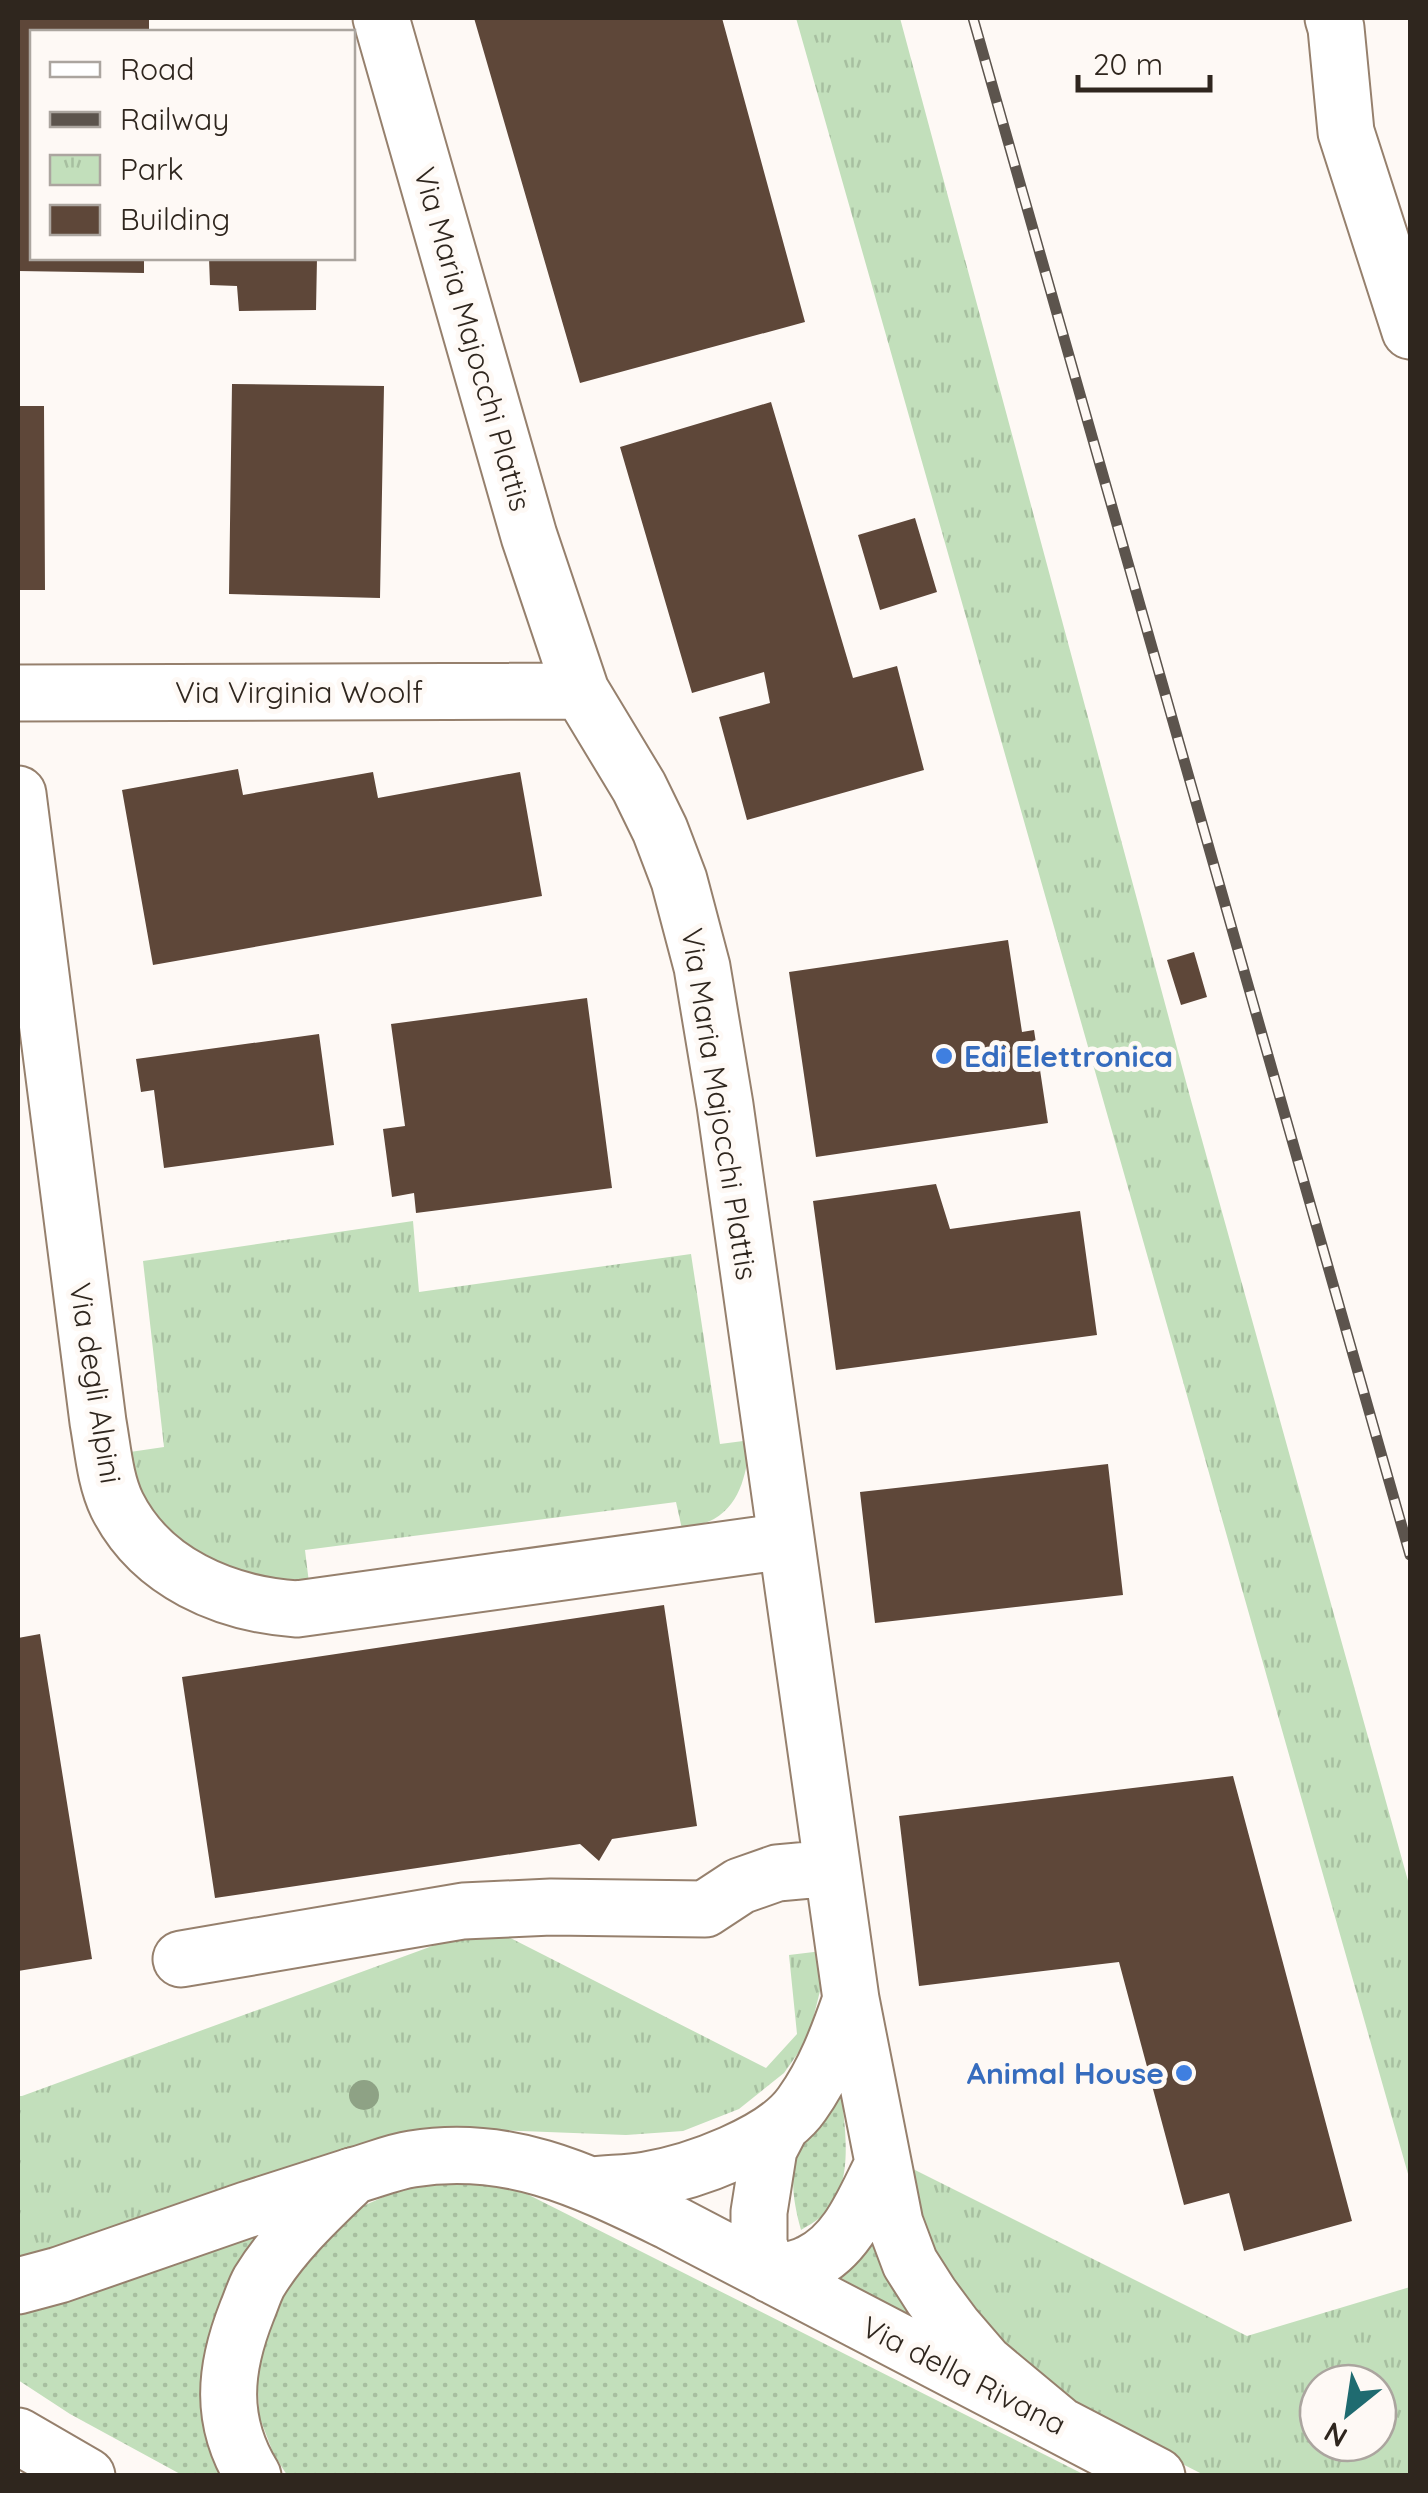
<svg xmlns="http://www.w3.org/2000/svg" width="1428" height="2493" viewBox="0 0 1428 2493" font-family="Quicksand,sans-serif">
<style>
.grass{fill:url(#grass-dots)}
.park{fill:url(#park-tufts);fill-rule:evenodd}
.building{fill:#5e4739}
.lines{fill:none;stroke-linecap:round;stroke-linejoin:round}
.minor-casing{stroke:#96806d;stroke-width:59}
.major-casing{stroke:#96806d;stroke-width:59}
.minor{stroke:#fff;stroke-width:55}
.major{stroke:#fff;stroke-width:55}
.rail-casing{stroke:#5c544d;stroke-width:11}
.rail{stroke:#fef9f5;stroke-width:8;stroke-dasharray:22;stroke-linecap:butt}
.tree{fill:#8ea285}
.shop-dot{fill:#3f7fe0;stroke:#fef9f5;stroke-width:4}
.labels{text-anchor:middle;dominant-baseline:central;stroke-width:10;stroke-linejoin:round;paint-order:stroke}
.street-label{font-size:30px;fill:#2f261e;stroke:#fef9f5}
.shop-label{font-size:30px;font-weight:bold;fill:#366cbe;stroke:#fef9f5;text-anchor:start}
</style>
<defs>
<pattern id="grass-dots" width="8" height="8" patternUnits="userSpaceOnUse" patternTransform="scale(2.5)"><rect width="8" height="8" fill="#c2dfbb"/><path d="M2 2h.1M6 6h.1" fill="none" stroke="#a7bfa0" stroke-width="1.8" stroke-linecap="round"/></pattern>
<pattern id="park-tufts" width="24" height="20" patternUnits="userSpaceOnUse" patternTransform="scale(2.5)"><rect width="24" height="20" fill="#c2dfbb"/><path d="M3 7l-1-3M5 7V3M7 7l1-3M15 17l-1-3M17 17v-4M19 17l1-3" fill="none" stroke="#a7bfa0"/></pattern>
</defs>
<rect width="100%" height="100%" fill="#fef9f5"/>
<path class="grass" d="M841,2087c3,41 16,99 -20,130 -6,5 -14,9 -20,13 -20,-71 0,-88 40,-143z
M433,2185h46l38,4 568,286h-798l-13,-20 -15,-39 -2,-51 18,-59 32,-52 47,-44 43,-19z
M875,2205l4,43 29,67 -80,-44z
M280,2223l-50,252h-48l-112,-61 -52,-34v-67z"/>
<path class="park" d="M796,18h104l292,1086 218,784v293z
M413,1221l6,71 272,-38 29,190 31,-4c-5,30 -8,62 -37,79 -9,5 -22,7 -32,10l-6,-27 -371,48 4,33 -63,-4 -59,-29 -31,-34 -18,-31 -8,-33 34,-5 -21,-186z
M487,1926l279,142 31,-34 -8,-79 33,-4 -1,36 -13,52 -24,34 -45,36 -56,22 -57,4 -158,-6 -450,136v-169h4z
M899,2162l348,174 163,-49v188h-206l-106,-54 -78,-50 -65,-71 -32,-62zM1318,2383h60v60h-60z"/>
<path class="building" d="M18,18h131v14h-117v226h112v15l-126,-2z
M474,18h248l83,304 -225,61z
M209,258h108l-1,52 -77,1 -2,-25 -27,-1z
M232,384l152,2 -4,212 -151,-4z
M771,402l82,276 44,-12 27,104 -177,50 -28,-103 51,-14 -6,-31 -72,21 -72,-246z
M18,406h26l1,184h-27z
M915,518l22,74 -57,18 -22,-75z
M238,769l5,26 130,-23 5,26 142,-26 22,124 -389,69 -31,-175z
M1008,940l14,92 12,-2 14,93 -232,34 -27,-185z
M1194,952l13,45 -26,8 -14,-45z
M587,998l25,190 -196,25 -2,-20 -22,4 -9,-68 22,-3 -14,-102z
M319,1034l15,111 -170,23 -10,-78 -13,2 -5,-33z
M936,1184l14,45 130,-18 17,124 -261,35 -23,-169z
M1108,1464l15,131 -248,28 -15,-131z
M664,1605l33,221 -85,13 -13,22 -19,-17 -365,54 -33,-221z
M40,1634l52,325 -74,12v-333z
M1233,1776l119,445 -108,30 -15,-58 -45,12 -65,-243 -200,24 -20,-170z"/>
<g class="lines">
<g class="minor-casing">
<path id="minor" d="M381,18l148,518 52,155 58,96 21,43 19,50 23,87 23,138 126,894 44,224 15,40 21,33 23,31 31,36 72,60
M1333,18l3,10 10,104 64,199
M18,693l563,-2
M18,794l80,628c5,28 7,58 19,83 34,68 108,99 180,104l489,-68
M181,1959l282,-48 88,-4 154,2 35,-23 37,-13 55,-5
M352,2176c20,-5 40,-14 60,-17 98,-16 173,22 258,63l487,254
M592,2185c18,-2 37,-2 54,-5 47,-8 129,-37 156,-76 23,-32 36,-68 49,-105
M771,2275c13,-4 28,-6 39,-12 38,-18 54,-62 72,-97
M771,2275l-12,-30v-33l10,-63 12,-23"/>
</g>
<g class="major-casing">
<path id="major" d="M18,2286l41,-11 187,-65 106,-34
M18,2436l69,40
M253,2476c-34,-55 -29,-107 -6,-165 4,-9 7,-20 12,-29 23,-38 56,-69 88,-100"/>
</g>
<use href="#minor" class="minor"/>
<use href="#major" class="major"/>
<g class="rail-casing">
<path id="rail" d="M973,18l437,1537"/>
</g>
<use href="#rail" class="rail"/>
</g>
<circle class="tree" cx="364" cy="2095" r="15"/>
<g class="shop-dot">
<circle cx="944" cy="1056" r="10"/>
<circle cx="1184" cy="2073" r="10"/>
</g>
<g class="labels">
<g class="street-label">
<text transform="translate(473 339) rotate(74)">Via Maria Majocchi Plattis</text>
<text x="299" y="692">Via Virginia Woolf</text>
<text transform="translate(720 1104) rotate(81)">Via Maria Majocchi Plattis</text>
<text transform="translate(96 1383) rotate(81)">Via degli Alpini</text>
<text transform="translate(964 2375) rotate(27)">Via della Rivana</text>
</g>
<g class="shop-label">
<text x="964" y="1056">Edi Elettronica</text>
<text x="1164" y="2073" text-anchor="end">Animal House</text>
</g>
</g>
<rect width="1428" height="2493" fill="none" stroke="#2f261e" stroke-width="40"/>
<rect x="30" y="30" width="325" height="230" fill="#fef9f5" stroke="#aba59f" stroke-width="2.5"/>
<rect x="50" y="62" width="50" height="15" fill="#ffffff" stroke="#aba59f" stroke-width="2.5"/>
<text x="120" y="80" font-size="30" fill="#2f261e">Road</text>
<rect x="50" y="112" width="50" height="15" fill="#5c544d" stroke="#aba59f" stroke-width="2.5"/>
<text x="120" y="130" font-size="30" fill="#2f261e">Railway</text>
<rect x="50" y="155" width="50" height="30" fill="url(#park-tufts)" stroke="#aba59f" stroke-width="2.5"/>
<text x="120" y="180" font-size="30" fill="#2f261e">Park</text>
<rect x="50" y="205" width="50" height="30" fill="#5e4739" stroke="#aba59f" stroke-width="2.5"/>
<text x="120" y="230" font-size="30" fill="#2f261e">Building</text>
<g transform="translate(1348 2413) rotate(210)"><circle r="48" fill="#fef9f5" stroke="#aba59f" stroke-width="2.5"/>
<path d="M0-8L18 38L0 25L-18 38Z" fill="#1f6b70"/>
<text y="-15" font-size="28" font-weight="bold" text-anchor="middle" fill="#2f261e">N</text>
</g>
<path d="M1078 75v15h132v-15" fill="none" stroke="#2f261e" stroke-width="5"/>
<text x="1093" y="75" font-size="30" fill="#2f261e" stroke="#fef9f5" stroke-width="8" paint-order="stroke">20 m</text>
</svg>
